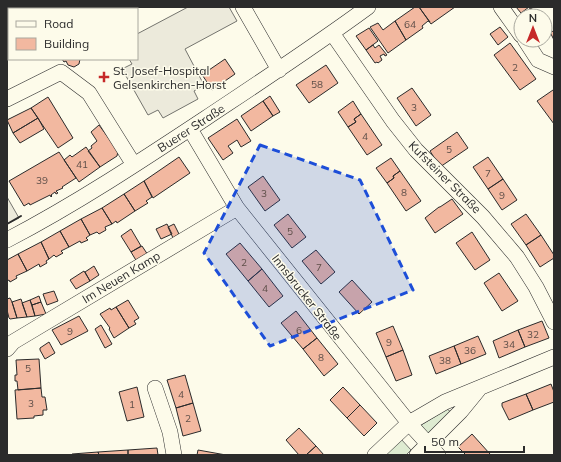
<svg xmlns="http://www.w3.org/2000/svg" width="561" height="462" viewBox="0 0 561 462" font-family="Mulish,sans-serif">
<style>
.green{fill:#deebd1;stroke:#74746e}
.parking{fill:#eceadb;stroke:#74746e}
.building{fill:#f2b8a0;stroke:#2b2b2b}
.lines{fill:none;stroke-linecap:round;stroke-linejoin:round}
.minor-casing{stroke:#2b2b2b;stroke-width:16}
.minor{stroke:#fdfbea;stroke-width:15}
.wall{stroke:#2b2b2b;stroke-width:2}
.marked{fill:#1d4ed8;fill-opacity:0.2;stroke:#1d4ed8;stroke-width:3;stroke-dasharray:8 5;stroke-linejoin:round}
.poi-dot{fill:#c62828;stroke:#fdfbea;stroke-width:1.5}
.labels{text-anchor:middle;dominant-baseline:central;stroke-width:3;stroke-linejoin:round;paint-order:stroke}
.number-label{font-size:10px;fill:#5d4e48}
.poi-label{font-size:12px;fill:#2b2b2b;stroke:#fdfbea;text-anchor:start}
.street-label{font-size:12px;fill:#2b2b2b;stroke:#fdfbea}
</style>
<rect width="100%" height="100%" fill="#fdfbea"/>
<path class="green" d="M447,409l4,3 -23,23 -7,-10z
M401,439l10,11 -5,5h-23z"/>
<path class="parking" d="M188,7h41l8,14 -52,28 19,36 -10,6 4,8 -35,19 -5,-8 -10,5 -26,-46 10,-5 -3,-5h8v-25z
M7,197l12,21 -12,6z"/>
<path class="building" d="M7,7l13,1 75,-1 -4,2h-82v42l-2,1z
M415,7h4l11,15 -2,-1 -6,5 1,2 -17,12 -11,-19z
M419,7h36l-24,17z
M516,7h18l-4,2 -1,-2 -8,6z
M395,21l11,19 -18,13 -18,-26 8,-4 5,7z
M500,27l8,10 -10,8 -8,-11z
M369,28l9,13 -12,9 -10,-14z
M554,31v9l-4,-8z
M510,43l26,36 -16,11 -26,-35z
M373,45l2,3 4,-3 8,10 -2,1 -1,-2 -4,2 2,4 -4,3 -1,-1 -2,1 -9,-13z
M62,59h18l-1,5 -5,3 -6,-2 -2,-4 -2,1z
M225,59l10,15 -23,16 -11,-17 7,-5 1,2z
M326,65l12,18 -29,20 -13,-18z
M412,88l19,27 -15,11 -19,-28z
M553,90l1,1v33l-17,-23z
M270,96l10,16 -7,4 -10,-15z
M48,97l25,41 -15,10 -27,-40z
M263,101l10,15 -22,15 -10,-15z
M353,101l8,13 -7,5 2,3 -8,5 -10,-15z
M31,108l7,10 -25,15 -6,-13z
M361,114l21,31 -15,10 -19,-28 8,-5 -2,-3z
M38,118l6,11 -24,14 -7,-10z
M237,119l14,22 -10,6 -4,-7 -9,6 5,7 -10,7 -15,-22z
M99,125l19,26 -1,5 -17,11 -12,-16 4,-3 -1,-2 6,-5 -6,-9z
M457,132l11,16 -28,19 -10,-16z
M86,147l14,20 -21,15 -15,-22 6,-5 2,2z
M59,152l17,26 -14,9 1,1 -7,3 2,2 -2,1 -1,-2 -4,3 1,1 -1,1 -1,-2 -20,10 -1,-2 -5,3 -15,-25z
M179,157l11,16 -37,25 -9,-17z
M488,157l15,22 -15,10 -15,-22z
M391,158l9,13 -7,5 1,2 -7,5 -11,-15z
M400,171l21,30 -15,10 -19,-28 7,-5 -1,-2z
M263,176l17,24 -15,11 -17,-24z
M503,179l14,21 -15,10 -14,-21z
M144,181l8,16 -6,4 2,2 -13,8 -11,-17z
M124,194l11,17 -18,12 -1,-2 -4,3 -10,-16z
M452,199l11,15 -28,19 -10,-15 14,-11h1z
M102,208l10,16 -7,3 1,3 -7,4 -2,-2 -7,3 -9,-16z
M288,214l18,23 -14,11 -18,-23z
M526,214l15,21 -15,10 -15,-21z
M81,219l9,16 -4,3 2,2 -7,3 -1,-2 -11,6 -9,-16z
M167,224l5,10 -11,5 -5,-10z
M174,224l5,10 -6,4 -5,-11z
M131,229l10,17 -10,6 -10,-16z
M60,231l9,16 -8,4 2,2 -7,4 -2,-2 -5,4 -8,-17z
M472,232l18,28 -15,10 -19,-27z
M541,235l13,20v3l-14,9 -14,-22z
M41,242l8,17 -3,2 1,2 -7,4 -1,-3 -12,7 -9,-17z
M240,243l22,26 -14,12 -22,-27z
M142,246l6,9 -11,7 -6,-10z
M316,250l19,22 -14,12 -19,-23z
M18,254l9,17 -11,5 1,2 -7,4 -1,-2 -2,1v-21z
M94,266l5,9 -9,6 -5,-9z
M262,269l21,27 -14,11 -21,-26z
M84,271l6,10 -14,8 -6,-9z
M499,273l19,28 -16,10 -18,-28z
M352,280l20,22 -13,12 -20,-22z
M54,291l4,10 -11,4 -4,-11z
M39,296l2,6 -9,3 -2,-5z
M10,298l2,4 5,16 -7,1 -1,-1 -2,-8v-11z
M21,299l6,18 -10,1 -5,-16z
M30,300l5,16 -8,1 -5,-14z
M128,300l11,18 -5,3 2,3 -7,4 -13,-21z
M41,302l5,12 -11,2 -3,-11z
M116,307l13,21 -15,10 -5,-9 1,-1 -10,-14 10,-6 1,2z
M296,311l21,27 -14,11 -22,-26z
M79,316l9,15 -27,14 -9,-15z
M542,321l7,17 -24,9 -7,-17z
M101,325l11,19 -7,4 -10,-19z
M393,326l10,24 -17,7 -10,-24z
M518,330l7,17 -26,11 -6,-17z
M478,336l8,18 -25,10 -7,-18z
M317,338l21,26 -14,12 -21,-27z
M49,342l6,11 -10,6 -5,-9v-2z
M454,346l7,18 -25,10 -7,-18z
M403,350l9,25 -16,6 -10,-24z
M39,359l2,29 -23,2 -1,-9h-2v-6h2l-1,-15z
M185,375l8,28 -17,5 -9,-28z
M551,384l3,8v10l-21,8 -7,-16z
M137,387l7,30 -17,4 -8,-29z
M343,387l17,18 -13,13 -17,-18z
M41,388l1,9h3l2,13h-4v5l-9,1v2l-17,1 -2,-29z
M526,394l7,16 -24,10 -7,-14v-3z
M193,403l8,28 -18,5 -7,-28z
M360,405l17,18 -13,13 -17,-18z
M299,428l17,18 -10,9h-7l-13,-15z
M472,434l18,20 -1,1h-23l-8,-8z
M316,446l8,9h-18z
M157,448l1,7h-30v-5z
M128,450v5h-29l-1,-3z
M198,450l28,5h-29z
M98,452l1,3h-27v-1z"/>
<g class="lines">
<g class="minor-casing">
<path id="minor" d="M243,7l36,63
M501,7l20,28
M332,33l61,88 23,29 67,67 34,40 19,30 18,35
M525,40l13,20 16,7
M7,99l54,-27 28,21 45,72
M190,129l47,79 172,215 29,32
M7,240c69,-36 134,-79 199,-122 54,-36 109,-72 162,-111
M7,349l6,-7 224,-134
M155,388l15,44 4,23
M375,455l34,-32 36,-21 109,-45
M417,455l44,-44 18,-22"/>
</g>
<use href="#minor" class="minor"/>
<path class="wall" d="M7,224l14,-8"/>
</g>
<path class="marked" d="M260,145l100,35 53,110 -143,56 -66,-93z"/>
<path class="poi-dot" d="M102 71h4v4h4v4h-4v4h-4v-4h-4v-4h4z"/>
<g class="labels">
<g class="number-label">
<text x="410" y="24">64</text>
<text x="515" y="67">2</text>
<text x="317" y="84">58</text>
<text x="414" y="107">3</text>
<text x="365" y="136">4</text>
<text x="449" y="149">5</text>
<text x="82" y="164">41</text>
<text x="488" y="173">7</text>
<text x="42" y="180">39</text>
<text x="404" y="192">8</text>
<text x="264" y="193">3</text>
<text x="502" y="195">9</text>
<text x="290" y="231">5</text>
<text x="244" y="262">2</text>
<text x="319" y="267">7</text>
<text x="265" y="288">4</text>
<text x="299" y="330">6</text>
<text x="70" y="331">9</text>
<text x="533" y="334">32</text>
<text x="389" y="342">9</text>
<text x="509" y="344">34</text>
<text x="470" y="350">36</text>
<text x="321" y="357">8</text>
<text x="445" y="360">38</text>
<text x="28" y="368">5</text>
<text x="181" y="394">4</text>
<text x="31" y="403">3</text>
<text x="132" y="404">1</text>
<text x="188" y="418">2</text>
</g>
<g class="poi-label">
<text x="113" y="70">St. Josef-Hospital<tspan x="113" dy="14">Gelsenkirchen-Horst</tspan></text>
</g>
<g class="street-label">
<text transform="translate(191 128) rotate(-33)">Buerer Straße</text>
<text transform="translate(445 177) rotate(45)">Kufsteiner Straße</text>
<text transform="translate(121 277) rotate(-31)">Im Neuen Kamp</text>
<text transform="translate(307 297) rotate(52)">Innsbrucker Straße</text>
</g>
</g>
<rect width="561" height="462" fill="none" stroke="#2b2b2b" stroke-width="16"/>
<rect x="8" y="8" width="130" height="52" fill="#fdfbea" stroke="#a9a89e"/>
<rect x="16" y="21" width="20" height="6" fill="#fdfbea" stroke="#a9a89e"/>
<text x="44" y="28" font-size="12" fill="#2b2b2b">Road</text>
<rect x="16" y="38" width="20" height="12" fill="#f2b8a0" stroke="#a9a89e"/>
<text x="44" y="48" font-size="12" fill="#2b2b2b">Building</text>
<g transform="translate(533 28)"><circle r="19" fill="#fdfbea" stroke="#a9a89e"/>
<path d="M0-3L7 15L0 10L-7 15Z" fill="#c62828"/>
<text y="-6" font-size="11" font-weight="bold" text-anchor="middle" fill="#2b2b2b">N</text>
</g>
<path d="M425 446v6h99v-6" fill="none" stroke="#2b2b2b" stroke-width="2"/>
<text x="431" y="446" font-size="12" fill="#2b2b2b" stroke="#fdfbea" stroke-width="3" paint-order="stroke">50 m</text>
</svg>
